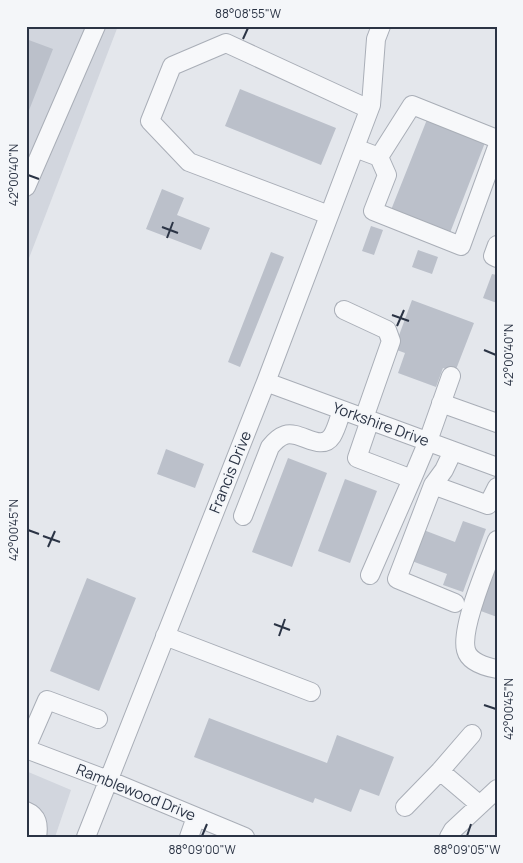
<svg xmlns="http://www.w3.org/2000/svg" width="523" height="863" viewBox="0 0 523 863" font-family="Manrope,sans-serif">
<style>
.built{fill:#d2d6de}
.building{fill:#bbc0ca}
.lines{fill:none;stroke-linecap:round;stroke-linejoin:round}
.minor-casing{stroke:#a9aeb7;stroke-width:20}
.minor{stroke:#f7f8fa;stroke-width:18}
.ticks{fill:none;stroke:#2b3445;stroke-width:2}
.labels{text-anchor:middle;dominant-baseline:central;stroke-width:4;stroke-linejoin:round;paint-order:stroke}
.street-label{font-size:15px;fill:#2b3445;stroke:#f4f6f9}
.neatline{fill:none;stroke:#2b3445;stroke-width:2}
.ticks-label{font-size:12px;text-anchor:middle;fill:#2b3445}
</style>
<rect width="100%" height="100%" fill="#e4e7ec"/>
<path class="built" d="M26,26h92l-92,240z
M26,771l45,19 -16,47h-29z"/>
<path class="building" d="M26,39l27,10 -27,69z
M240,89l96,39 -15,37 -96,-39z
M428,117l58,23 -38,98 -59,-23z
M162,189l22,9 -7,17 33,13 -9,22 -55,-21z
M371,226l12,4 -9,25 -12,-4z
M418,250l20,7 -6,17 -20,-7z
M271,252l13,5 -44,110 -12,-5z
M492,274l5,1v28l-14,-5z
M412,300l62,23 -19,49 -12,-4 -7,19 -38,-14 7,-20 -11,-4z
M166,449l38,15 -9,24 -38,-14z
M288,458l39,15 -35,94 -40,-15z
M345,479l32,12 -27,72 -32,-12z
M463,521l23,8 -23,63 -20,-7 4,-11 -38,-14 12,-31 34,13z
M497,561v56l-19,-7z
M87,578l49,20 -37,93 -49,-20z
M209,718l118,45 10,-28 57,22 -15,39 -19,-7 -9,23 -36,-14 -2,5 -119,-46z"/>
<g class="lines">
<g class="minor-casing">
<path id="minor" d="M355,148l24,9 8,18 -14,36 88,35 36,-99
M379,157l33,-52 85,34
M26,187l70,-161
M329,215l-140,-53 -39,-41 22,-55 54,-23 143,66
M497,245l-4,11 4,2
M344,310l43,20 4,11 -27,77
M266,382l231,85
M441,403l56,20
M370,420l-13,38 55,21 16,-38 23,-65
M453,451l-9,19 -11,15 -36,94 58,24
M433,485l55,20 9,-18
M243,516l27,-69c4,-5 9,-10 15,-12 15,-5 36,18 47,1 5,-8 7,-18 10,-26
M497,540c-9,23 -37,88 -31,110 3,12 20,17 31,19
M370,575l42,-96
M165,636l146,56
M26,748l21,-48 51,19
M26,749l82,31 137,57
M440,771l40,34
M405,807l35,-36 32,-37
M26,811c12,5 13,14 11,26
M86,837l180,-455 105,-277 5,-66 5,-13
M189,837l7,-20
M449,837l4,-7 44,-41"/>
</g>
<use href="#minor" class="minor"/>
</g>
<path class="ticks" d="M243,39l5,-11M28,175l11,4M162,227l16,6M167,238l6,-16M392,315l17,6M397,326l7,-16M484,350l12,5M28,530l11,4M43,536l17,6M48,547l7,-16M274,624l16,6M279,636l6,-17M484,705l12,4M202,836l5,-12M467,836l4,-12"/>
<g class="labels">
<g class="street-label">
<text transform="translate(381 424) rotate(20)">Yorkshire Drive</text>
<text transform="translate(230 472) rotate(-68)">Francis Drive</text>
<text transform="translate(136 792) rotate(22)">Ramblewood Drive</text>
</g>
</g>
<rect width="523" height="863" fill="none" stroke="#f4f6f9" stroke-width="55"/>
<rect x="28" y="28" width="468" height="808" class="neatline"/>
<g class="ticks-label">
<text x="248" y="18">88°08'55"W</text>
<text transform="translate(14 175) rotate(-90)" y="4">42°00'40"N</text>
<text transform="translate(509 355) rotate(-90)" y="4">42°00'40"N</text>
<text transform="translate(14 530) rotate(-90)" y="4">42°00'45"N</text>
<text transform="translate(509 709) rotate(-90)" y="4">42°00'45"N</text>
<text x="202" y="854">88°09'00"W</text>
<text x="467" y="854">88°09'05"W</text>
</g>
</svg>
